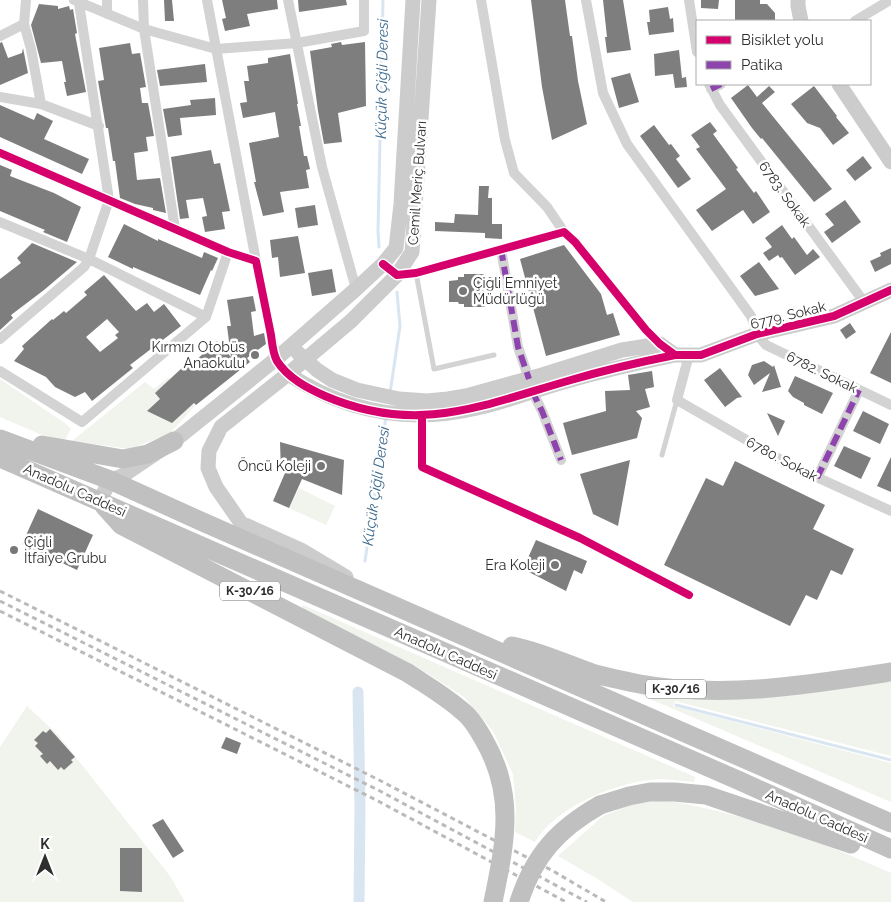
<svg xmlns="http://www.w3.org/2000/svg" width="891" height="902" viewBox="0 0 891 902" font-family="Raleway,sans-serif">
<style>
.green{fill:#f0f4ec}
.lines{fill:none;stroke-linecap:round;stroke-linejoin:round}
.stream{stroke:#d9e6f1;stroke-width:3}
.canal{stroke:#d9e6f1;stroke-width:11}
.building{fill:#7e7e7e;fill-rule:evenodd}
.lane{stroke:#d3d3d3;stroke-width:5}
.street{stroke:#d3d3d3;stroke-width:10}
.secondary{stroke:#ccc;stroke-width:15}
.highway{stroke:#c0c0c0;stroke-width:19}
.rail{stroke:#bababa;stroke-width:3;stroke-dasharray:5 4;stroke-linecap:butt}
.highway-bridge{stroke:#c0c0c0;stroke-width:19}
.quiet{stroke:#8e44ad;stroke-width:6;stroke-dasharray:12 6;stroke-linecap:butt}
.cycleway-casing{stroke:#fff;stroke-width:11}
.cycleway{stroke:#d6006c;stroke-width:8}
.poi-dot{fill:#777;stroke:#fff;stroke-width:2}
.labels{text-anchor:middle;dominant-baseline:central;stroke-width:5;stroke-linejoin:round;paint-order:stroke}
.shield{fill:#fff;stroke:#6d6d6d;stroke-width:1}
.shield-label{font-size:12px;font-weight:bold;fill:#2e2e2e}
.street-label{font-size:14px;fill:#2e2e2e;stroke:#fff}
.poi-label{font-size:14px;fill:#2e2e2e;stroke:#fff;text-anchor:end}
.water-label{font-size:15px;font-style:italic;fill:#3e6b8e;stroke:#fff}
</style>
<rect width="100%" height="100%" fill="#fff"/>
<path class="green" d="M169,377l26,29 -26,28 -39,15 -58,-8 73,-59 9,7z
M0,379l66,45 5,5 -7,12 -24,-7 -40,-17z
M299,488l36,18 -9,19 -37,-17z
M303,605l392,172 -1,5c-11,-1 -24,-3 -35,-3 -40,2 -103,27 -124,63l-20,-10 1,-23 -3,-35 -20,-43 -29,-34 -45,-29 -118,-60z
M891,681v75l-216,-55 -2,5 218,57v39l-271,-116 215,3z
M27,706l32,30 111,140 15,26h-185v-155z
M664,800c78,13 154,40 227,73v29h-258l-37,-24 -38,-22 45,-40 28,-11z"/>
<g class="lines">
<path class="stream" d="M379,247l-1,-16 5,-231
M390,393l10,-67 -3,-34
M365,561l21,-145
M676,705l215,55"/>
<path class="canal" d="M358,692l2,115 -1,95"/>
</g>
<path class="building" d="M164,0h8l2,21h-9z
M222,0h55l1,9 -31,5 3,12 -25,5 -3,-12 4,-1z
M298,0h48l1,5 -48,7z
M531,0h34l5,36h2l6,45 9,43 -35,16 -10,-53z
M603,0h20l8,50 -24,3 -2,-16h2z
M701,0h18l-1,9 -17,-1z
M735,0h25v4h7l8,9v8h-40z
M39,4l19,2v3l11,-3 1,4 3,-1 4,24 -2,1 11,58 -19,4 -3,-14h2l-4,-21 -21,2 -10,-38z
M668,7l2,12 3,-1 1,14 -25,3 -2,-13h3l-1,-12z
M2,42l6,16 14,-5 1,-5 5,25 -28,12v-42z
M341,42l1,3 23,-3 1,64 -28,7 4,29 -18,2 -6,-33 -8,-60 22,-4 -1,-3z
M130,43l2,11 8,-1 6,34 -6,1 2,15h6l6,33 -8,1 2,14 -14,2 3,27 23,-2 6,35 -13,-3v-2l-18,-4 -15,-6 -5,-37h-2l-5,-33h-2l-8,-47 6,-1 -5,-32z
M679,50l3,28 4,-1 1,10 -12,1 -2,-14 -18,2 -1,-22z
M290,54l8,50h-1l4,22h-2l5,30h3l3,13 -4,1 3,18 -29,4 4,20 -21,4 -9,-34h2l-7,-39 30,-6 -4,-25 -32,6 -3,-15 7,-1 -3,-21h5l-2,-15 21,-3v-5z
M205,64l2,18 -47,4 -3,-16z
M630,73l9,29 -20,6 -8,-30z
M748,85l9,12 12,-11 6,6 -13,11 70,86 -18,13 -52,-64 -1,1 -9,-11 -21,-30z
M814,86l23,30 -1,1 13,16 -16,12 -13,-17 -13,-5 -16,-19z
M215,98l1,17 -36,3 2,17 -14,2 -5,-28 28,-4 -1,-5z
M0,105l34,15 3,-7 16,8 -9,18 45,20 -7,15 -82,-37z
M710,122l7,9 -4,3 25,34 -2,1 18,24 2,-2 14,21 -17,12 -10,-14 -31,21 -16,-21 30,-21 -30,-40 4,-2 -9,-12z
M654,125l15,20 2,-1 9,12 -4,3 15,20 -13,9 -38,-52z
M211,150l3,14 6,-1 10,48 -8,1 3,17 -20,3 -3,-15 5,-1 -4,-18 -17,2 3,18 -9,1 -9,-62z
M863,156l9,12 -17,13 -9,-11z
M0,165l12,5 -2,6 44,17 27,14 -14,35 -24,-10 2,-2 -45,-19z
M479,186h10l-1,12h4v26h10v15l-17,-1v-5l-50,-2v-9l19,1 1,-9 23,1z
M845,200l16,22 -29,21 -8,-11 10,-7 -9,-11z
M315,205l3,20 -20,3 -3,-20z
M124,224l34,17v-2l44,19 2,-6 14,6 -6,13 -1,-1 -11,25 -67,-28v2l-25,-12z
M782,225l10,14 2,-2 13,18 6,-6 7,8 -25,18 -13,-18 -2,1 -2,-3 -9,6 -6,-8 9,-6 -7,-9z
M298,236l7,37 -25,4 -2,-20 -6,1 -2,-18z
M32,243l45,19 -33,28 -33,25 2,3 -13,12v-51l21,-16 -4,-5z
M564,245l37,49 6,21 6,-2 7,22 -74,21 -26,-97z
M891,248v16l-16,8 -5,-11 11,-5 -1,-3z
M759,262l20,27 -24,7 -15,-20z
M332,269l4,23 -24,4 -4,-23z
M464,274h20v3h9v27h-8v3h-21v-3h-5l-1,-2h-9v-21l9,-1v-3h6z
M104,275l32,36 11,-8 7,9 10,-8 17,22 -51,39 3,3 -41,33 -7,-9 -10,5 -20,-10 -9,-10 -32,-16 10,-12 -2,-3 30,-27 1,1 11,-9 2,2 21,-18 -3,-3zM107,319l12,13 -4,3 3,3 -18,14 -14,-15z
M253,296l3,15 -5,1 3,24 10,-3 2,11 -19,14 3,4 -54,43 -2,-2 -22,20 -25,-12 13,-12 -5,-6 28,-26 9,-8 2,3 23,-21 14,16 -4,-31h4l-4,-26z
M850,323l6,9 -10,7 -6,-9z
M891,332v51l-21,-10z
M764,361l9,6 1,-2 7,22 -19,5 8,-19 -16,12 -6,-10 4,-10z
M720,368l22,29 -5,1 -12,9 -21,-27z
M652,371l2,16 -9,2 5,18 -14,4 6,7 -5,20 -65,17 -9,-32 43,-12 -1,-20 25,-1 -2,-15z
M795,376l38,17 -11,21 -18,-9v-2l-11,-6 -5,-6z
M863,411l26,13 -9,20 -27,-13z
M767,413l18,8 -7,15z
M280,442l64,18 -2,35 -40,-16 -13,29 -16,-7 12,-28 -4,-2z
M844,446l27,12 -10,21 -27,-13z
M891,457v35l-14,-6z
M630,460l-12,66 -25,-12 -13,-40z
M735,461l90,44 -12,24 41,20 -12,26 -11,-5 -14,30 -11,-5 -16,31 -126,-61 42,-87 17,8z
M38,509l55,26 -16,35 -55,-26z
M536,540l51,21 -5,13 -8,-4 -8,21 -43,-22z
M50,729l25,28 -4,3 2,2 -9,8 -3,-3 -3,3 -8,-9 -3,3 -7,-8 3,-2 -8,-8 3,-3 -4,-3 9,-9 3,2z
M226,737l15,6 -4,11 -16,-6z
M163,819l21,32 -11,7 -21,-33z
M120,848h22v44l-22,-1z"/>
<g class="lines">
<path class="lane" d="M416,273l18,96 60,-14
M662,455l15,-55"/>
<path class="street" d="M26,0l-2,24 7,25 10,55
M74,0l70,29 72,20 81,-6 67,-12v-31
M107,0v14
M143,0l1,29 31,200
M207,0l49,261
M288,0l34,167 34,122
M481,0l24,140 9,33 33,34 17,25
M586,0l17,93 24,51 124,172 6,18 9,11 125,60
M689,0l8,52
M855,21l35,-21
M0,36l24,-12
M709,84l11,21 144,197
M711,89l10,-5
M0,97l41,7 58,22
M0,153l228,99 28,9 20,98 12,15
M0,222l89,37 117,58
M501,249l17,98 11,32
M383,264l14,11 19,-2 148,-41 11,10 71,88 14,14
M0,339l84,-72 5,-8 20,-59 -30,-197
M689,355l-12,45 113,65 101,46
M0,371l82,51 124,-105 22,-65
M532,391l10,20 19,49
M422,416v51l158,71 109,57
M817,478l42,-88"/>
<path class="secondary" d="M798,0v6l3,15
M839,84l52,78
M298,353l19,17 15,10 25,10 42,9 28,2 21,-2 18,-3 76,-21 80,-25 38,-6 15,11h26l56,-21 77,-18 57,-26
M288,374c58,38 121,50 189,34 28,-6 55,-17 83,-25 38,-11 76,-20 115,-28
M100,501l10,-21 12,-4 52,-35 102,-82 80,-70 27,-25 13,-16 5,-44 12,-204
M346,577l-45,-27 -60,-27 -25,-36 -8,-19 1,-17 12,-24 67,-53 63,-53 46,-46 15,-23 17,-252"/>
<path class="highway" d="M0,439l110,41 95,43 686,300
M42,445l81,14 25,-5 26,-13
M0,458l740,323 151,68
M104,506l17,19 287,148
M512,646c28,5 56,19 83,28 15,4 30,7 45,10 83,15 168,1 251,-12
M600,805l29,-9 21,-4h24l32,3 145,49"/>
<path class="rail" d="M0,591l381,190 172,90 53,31
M0,601l380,190 207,111
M0,611l378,190 188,101"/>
<path class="highway-bridge" d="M408,673c18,12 37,23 53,37 10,7 17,19 23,30 32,55 21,103 9,162
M519,902c15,-47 39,-73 81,-97"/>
<path class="quiet" d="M711,89l10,-5
M501,249l17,98 11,32
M532,391l10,20 19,49
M817,478l42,-88"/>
<g class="cycleway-casing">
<path id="cycleway" d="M0,153l228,99 28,9c5,25 10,50 15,74 1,8 2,19 6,26 11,17 30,27 48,35 93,40 158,9 246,-16 34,-10 69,-18 104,-25
M383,264l14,11 19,-2 148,-41 11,10 71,88 14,14 15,11h26l56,-21 77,-18 57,-26
M422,416v51l158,71 109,57"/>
</g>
<use href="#cycleway" class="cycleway"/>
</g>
<g class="poi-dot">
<circle cx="463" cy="291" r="5"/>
<circle cx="255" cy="355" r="5"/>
<circle cx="321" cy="466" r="5"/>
<circle cx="14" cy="550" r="5"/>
<circle cx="555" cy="565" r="5"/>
</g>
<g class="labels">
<g class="shield">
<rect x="220" y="581.5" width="60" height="19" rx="4"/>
<rect x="646" y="679.5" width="60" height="19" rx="4"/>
</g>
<g class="shield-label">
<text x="250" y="591">K-30/16</text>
<text x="676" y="689">K-30/16</text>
</g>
<g class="street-label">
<text transform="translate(417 183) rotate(-86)">Cemil Meriç Bulvarı</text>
<text transform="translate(785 194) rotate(54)">6783. Sokak</text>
<text transform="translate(788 315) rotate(-14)">6779. Sokak</text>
<text transform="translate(822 372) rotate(26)">6782. Sokak</text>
<text transform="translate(782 459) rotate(28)">6780. Sokak</text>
<text transform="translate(75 490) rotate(24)">Anadolu Caddesi</text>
<text transform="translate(446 653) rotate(24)">Anadolu Caddesi</text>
<text transform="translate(817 816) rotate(24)">Anadolu Caddesi</text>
</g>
<g class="poi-label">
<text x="473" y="283" text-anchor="start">Çiğli Emniyet<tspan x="473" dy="16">Müdürlüğü</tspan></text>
<text x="245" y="347">Kırmızı Otobüs<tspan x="245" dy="16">Anaokulu</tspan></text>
<text x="311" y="466">Öncü Koleji</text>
<text x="24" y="542" text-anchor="start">Çiğli<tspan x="24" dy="16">İtfaiye Grubu</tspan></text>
<text x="545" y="565">Era Koleji</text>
</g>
<g class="water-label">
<text transform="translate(382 79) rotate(-89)">Küçük Çiğli Deresi</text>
<text transform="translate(376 486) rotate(-82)">Küçük Çiğli Deresi</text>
</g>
</g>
<rect x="696" y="20" width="175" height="65" fill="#ffffff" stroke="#ababab"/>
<rect x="706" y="36" width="25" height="8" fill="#d6006c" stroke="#ababab"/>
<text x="741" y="45" font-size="15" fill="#2e2e2e">Bisiklet yolu</text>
<rect x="706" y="61" width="25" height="8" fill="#8e44ad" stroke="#ababab"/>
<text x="741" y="70" font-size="15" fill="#2e2e2e">Patika</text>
<g transform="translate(45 857)" stroke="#ffffff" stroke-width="4" paint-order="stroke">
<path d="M0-4L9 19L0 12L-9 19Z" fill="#2e2e2e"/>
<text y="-8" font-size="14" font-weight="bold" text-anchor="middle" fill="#2e2e2e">K</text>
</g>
</svg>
